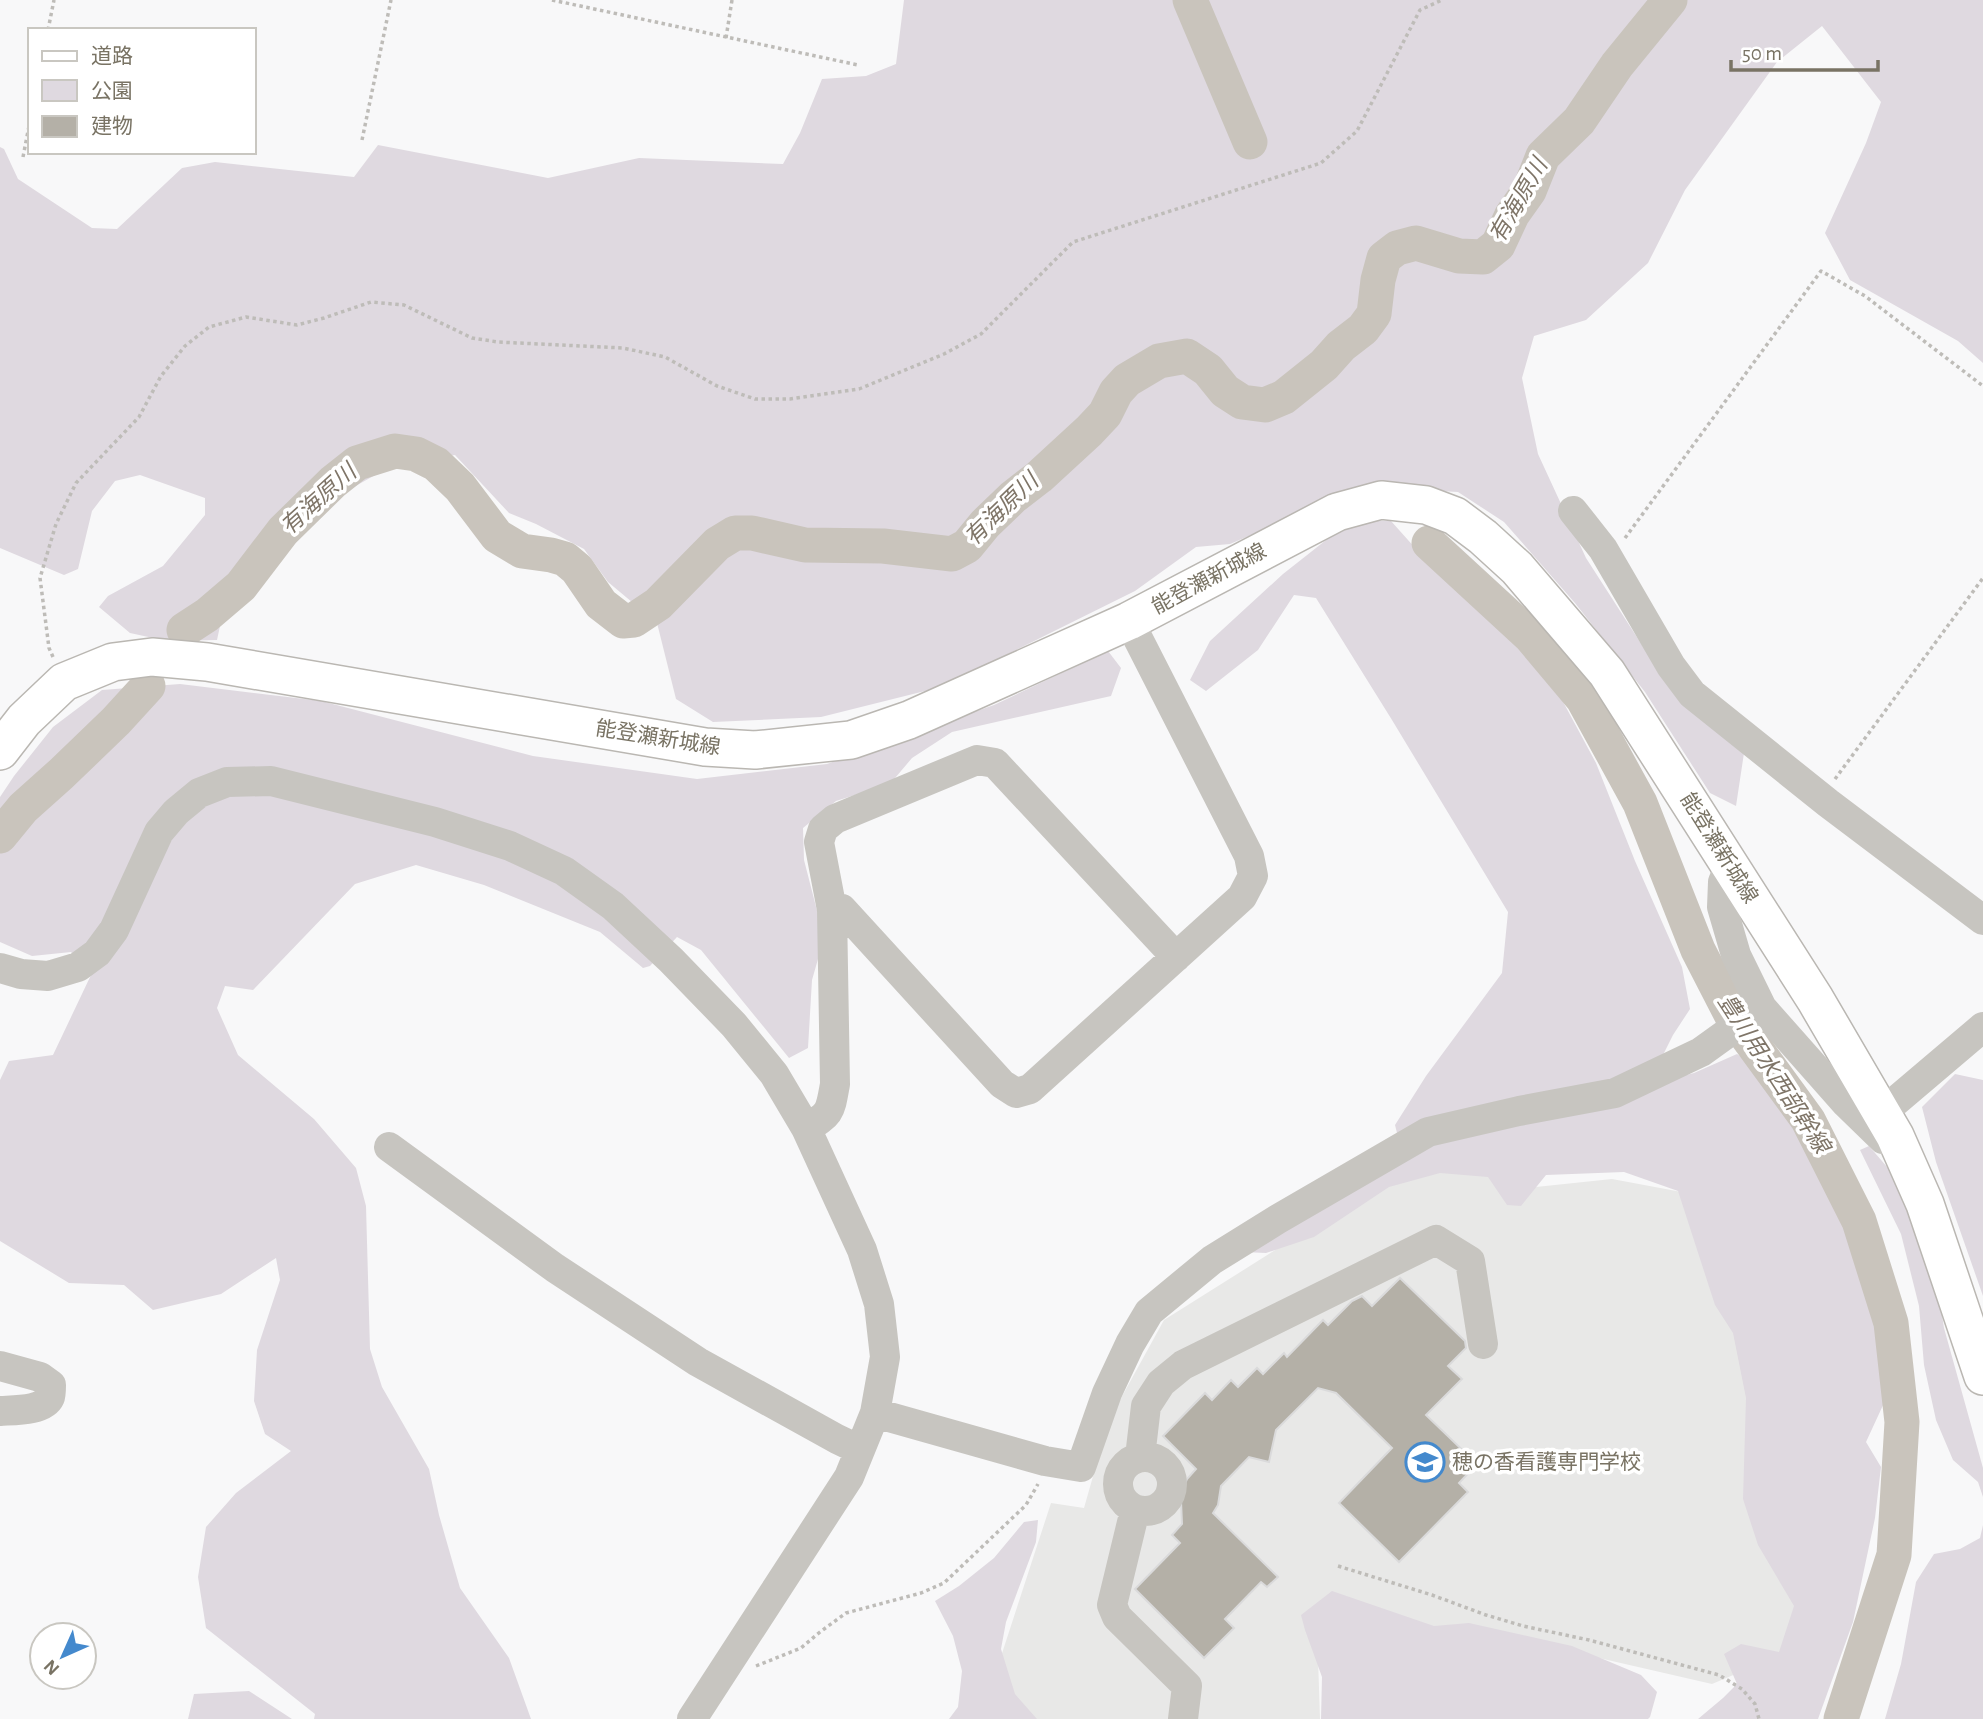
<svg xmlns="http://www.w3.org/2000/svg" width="1983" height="1719" viewBox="0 0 1983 1719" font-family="'Alegreya Sans','Noto Sans JP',sans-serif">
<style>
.built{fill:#e8e8e7}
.green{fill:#dfd9e0}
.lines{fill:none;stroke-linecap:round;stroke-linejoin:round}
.river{stroke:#c9c4bc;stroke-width:35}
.building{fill:#b4b0a7;stroke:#dadadb;stroke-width:2}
.major-casing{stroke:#bab7b2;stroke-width:40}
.path{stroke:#bebcb8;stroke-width:3.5;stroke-dasharray:3.5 3.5;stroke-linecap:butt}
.minor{stroke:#c7c5c0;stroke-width:30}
.major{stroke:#fff;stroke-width:37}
.labels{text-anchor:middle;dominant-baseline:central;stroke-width:7;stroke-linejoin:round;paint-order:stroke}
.street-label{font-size:21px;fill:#797364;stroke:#fff}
.poi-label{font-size:21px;fill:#797364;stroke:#fff;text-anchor:start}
.water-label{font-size:23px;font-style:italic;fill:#7f7568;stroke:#fff}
</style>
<rect width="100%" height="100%" fill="#f8f8f9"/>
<path class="built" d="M1477,1168l39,21 96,-10 75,14 56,146 58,266 -11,46 -78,33 -231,-53 -164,-4 3,92h-312l-16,-35 59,-181 33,5 25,-88 55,-100 237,-149z"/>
<path class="green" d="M904,0h1079v363l-25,-22 -108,-61 -25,-47 41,-90 15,-41 -59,-76 -45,36 -92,128 -37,73 -62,57 -52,16 -12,42 16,76 48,104 74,115 84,80 -8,53 -26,-13 -65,-101 -70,-89 -71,-81 -46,-30 -95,-5 -133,57 -34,3 -61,44 -194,96 -120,30 -108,5 -37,-23 -19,-76 -49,-41 -24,-33 -48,-25 -27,-11 -54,-58 -62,10 -73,41 -56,49 -38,43 -9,42 -50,1 -37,-8 -31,-26 9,-11 55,-30 42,-51v-17l-65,-23 -25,6 -23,30 -14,58 -14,6 -64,-27v-401l4,2 14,30 74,49 25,1 65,-61 33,-6 139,15 24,-32 170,33 91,-20 144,6 17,-31 22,-54 44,-3 30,-12z
M1372,520l19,1 34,38 122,113 49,91 39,98 47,106 8,42 -17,26 -15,30 13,14 23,-6 43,-19 22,15 62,100 38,94 25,89v51l-18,39 15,25 -6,51 -22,104 -35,97h-120l25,-21 14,-14 -13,-30 17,-10 38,8 15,-46 -36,-61 -15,-46 3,-101 -13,-65 -18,-28 -37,-114 -54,-19 -78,3 -25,31 -14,-1 -19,-28 -48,-4 -51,14 -75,50 -48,16 -23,-1 159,-99 -7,-28 31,-49 76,-103 6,-61 -116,-192 -76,-122 -22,-3 -36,55 -52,41 -16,-11 20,-39 73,-67 52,-41z
M1108,651l13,17 -10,28 -159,36 -40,26 -22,26 -54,17 -33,27 1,32 20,78 -12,42 -4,68 -19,10 -88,-108 -24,-13 -27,29 -7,2 -43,-36 -116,-47 -68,-20 -61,19 -102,106 -28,-4 -8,22 21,47 76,64 42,49 10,38 4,143 12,38 47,82 10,46 21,73 49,70 22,61h-217l1,-5 -109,-86 -8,-51 8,-50 30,-34 55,-42 -26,-17 -11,-33 3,-51 23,-70 -4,-22 -55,36 -68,16 -29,-25 -55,-2 -69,-42v-161l9,-19 44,-6 38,-80 -20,-23 -39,4 -32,-14v-145l14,-21 39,-49 49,-37 78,-6 141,17 212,55 164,23 130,-15 167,-59z
M1955,1074l28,6v216l-47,-134 -14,-55z
M1869,1146l31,36 32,69 12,77 39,140v29l-5,-15 -25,-22 -17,-40 -12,-55 -5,-59 -18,-72 -41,-84z
M1038,1520l-2,22 -30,80 -5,27 14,45 22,25h-88l9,-12 4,-36 -9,-35 -18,-35 24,-15 35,-28 30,-36z
M1983,1525v194h-98l16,-55 15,-82 18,-28 26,-5 20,-11z
M1332,1591l102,35 35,-3 103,23 69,29 16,17 -7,25 -2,2h-327l1,-42 -17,-47 -4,-15z
M249,1691l43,28h-104l6,-25z"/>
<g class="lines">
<path class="river" d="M1190,0l60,142
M1429,543l102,94 52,62 57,104 58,147 34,66 76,104 51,101 32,102 11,99 -8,133 -53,164
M184,630l23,-15 34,-29 42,-55 50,-49 24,-19 38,-12 21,3 20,10 24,23 37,49 25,15 29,4 14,4 12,10 24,35 22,17 11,-1 24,-16 59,-60 18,-11h17l53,12 78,1 69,8 15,-8 18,-22 28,-27 26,-20 50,-46 16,-17 11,-22 11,-12 32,-19 28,-5 21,14 17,21 17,11 23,3 19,-8 40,-32 17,-19 22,-17 11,-15 4,-34 6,-22 13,-10 19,-5 43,13 24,1 15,-12 14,-30 17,-24 14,-35 36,-35 38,-56 53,-65
M0,836l23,-28 38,-34 55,-53 32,-35"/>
</g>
<path class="building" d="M1400,1278l65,63 1,7 -18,18 14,13 -36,36 51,49 -18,19 9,9 -69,70 -60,-59 53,-55 -56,-55 -18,-5 -42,42 -7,32 -20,-5 -28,29 -3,19 -5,8 65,64 -11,10 -6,-5 -36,37 9,9 -30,30 -69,-69 45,-46 -8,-8 10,-11 -1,-23 2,-12 4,-10 9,-10 -33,-33 42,-43 7,7 19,-20 7,7 19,-19 6,6 21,-21 3,4 36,-37 5,5 24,-24 10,-5 10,10z"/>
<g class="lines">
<g class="major-casing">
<path id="major" d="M0,751l24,-31 40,-38 49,-20 39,-5 55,5 498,85 50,3 96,-10 58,-20 220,-99 208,-109 44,-12 45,5 29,11 28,21 34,31 90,105 208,326 80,137 30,68 58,172"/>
</g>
<path class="path" d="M552,0l306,65
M48,30l6,-30
M726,38l6,-38
M362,140l29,-140
M23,157l7,-36
M1625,538l196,-267 44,25 118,90
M53,657l-4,-9 -9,-70 16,-54 20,-41 63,-66 22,-41 24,-30 24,-19 37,-10 51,8 27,-7 47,-16 33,3 68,33 26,4 125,6 42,9 52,29 38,13h35l69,-10 85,-35 37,-20 92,-92 248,-79 36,-32 63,-121 22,-10
M1835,779l148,-201
M1338,1566l94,29 54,20 37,11 66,14 130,35 23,14 13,15 4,15
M756,1666l45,-18 19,-16 26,-19 75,-20 23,-10 82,-78 12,-21"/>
<path class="minor" d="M1573,511l30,38 68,117 21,28 136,109 155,117
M1730,865l-7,17 -1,25 14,48 26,53 84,95 37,36 12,-3
M832,910l10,-1 160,175 14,9 14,-4 212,-192 11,-21 -4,-20 -120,-235
M0,968l21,6 27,2 30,-9 19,-14 17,-23 45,-98 17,-20 23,-19 28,-11 44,-1 164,41 75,24 54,25 49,35 58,54 63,65 40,49 32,54 56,122 17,54 6,53 -10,56 -26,64 -157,242
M1881,1109l16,-9 86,-73
M806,1128c25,-14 24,-16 29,-44l-3,-174 -13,-68 4,-13 12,-10 142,-59 18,3 181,194
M389,1147l166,121 143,94 139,77 23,11
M0,1366l40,11 11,8c0,2 0,10 -1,12 -6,14 -37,13 -50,14
M875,1413l170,48 36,6 26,-74 23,-49 19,-32 63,-52 66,-41 150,-87 91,-21 96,-18 86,-41 61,-44
M1118 1484a27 27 0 1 1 54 0a27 27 0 1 1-54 0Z
M1140,1457l6,-51 15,-23 22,-18 253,-125 34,21 13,83
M1135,1510l-23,95 5,12 70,69 -4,33"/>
<use href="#major" class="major"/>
</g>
<defs>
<g id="university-ring" transform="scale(2.0125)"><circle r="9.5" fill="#fff" stroke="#4489cd" stroke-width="1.5"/><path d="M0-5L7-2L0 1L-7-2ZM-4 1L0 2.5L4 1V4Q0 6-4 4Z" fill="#4489cd"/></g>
</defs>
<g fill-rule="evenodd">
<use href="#university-ring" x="1425" y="1462"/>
</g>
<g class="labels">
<g class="street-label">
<text transform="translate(1209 579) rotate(-28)">能登瀬新城線</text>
<text transform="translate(658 738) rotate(9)">能登瀬新城線</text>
<text transform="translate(1719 848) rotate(58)">能登瀬新城線</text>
</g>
<g class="poi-label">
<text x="1452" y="1462">穂の香看護専門学校</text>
</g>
<g class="water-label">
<text transform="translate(1519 201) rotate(-60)">有海原川</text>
<text transform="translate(319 500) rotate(-42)">有海原川</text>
<text transform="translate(1002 510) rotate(-44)">有海原川</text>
<text transform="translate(1773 1074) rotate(57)">豊川用水西部幹線</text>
</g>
</g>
<rect x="28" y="28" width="228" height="126" fill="#ffffff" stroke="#c9c7c1" stroke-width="2"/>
<rect x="42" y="51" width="35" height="10" fill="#ffffff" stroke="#c9c7c1" stroke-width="2"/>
<text x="91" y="63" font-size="21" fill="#797364">道路</text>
<rect x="42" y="80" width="35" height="21" fill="#dfd9e0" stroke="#c9c7c1" stroke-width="2"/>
<text x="91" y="98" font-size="21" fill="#797364">公園</text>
<rect x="42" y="116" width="35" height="21" fill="#b4b0a7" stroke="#c9c7c1" stroke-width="2"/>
<text x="91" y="133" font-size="21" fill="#797364">建物</text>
<g transform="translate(63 1656) rotate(225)"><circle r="33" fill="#ffffff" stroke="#c9c7c1" stroke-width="2"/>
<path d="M0-5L12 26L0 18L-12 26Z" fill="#4489cd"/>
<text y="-10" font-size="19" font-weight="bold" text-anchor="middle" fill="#797364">N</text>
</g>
<path d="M1731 60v10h147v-10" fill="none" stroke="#797364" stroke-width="3.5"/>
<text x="1742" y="60" font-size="21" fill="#797364" stroke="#ffffff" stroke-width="5" paint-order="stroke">50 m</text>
</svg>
